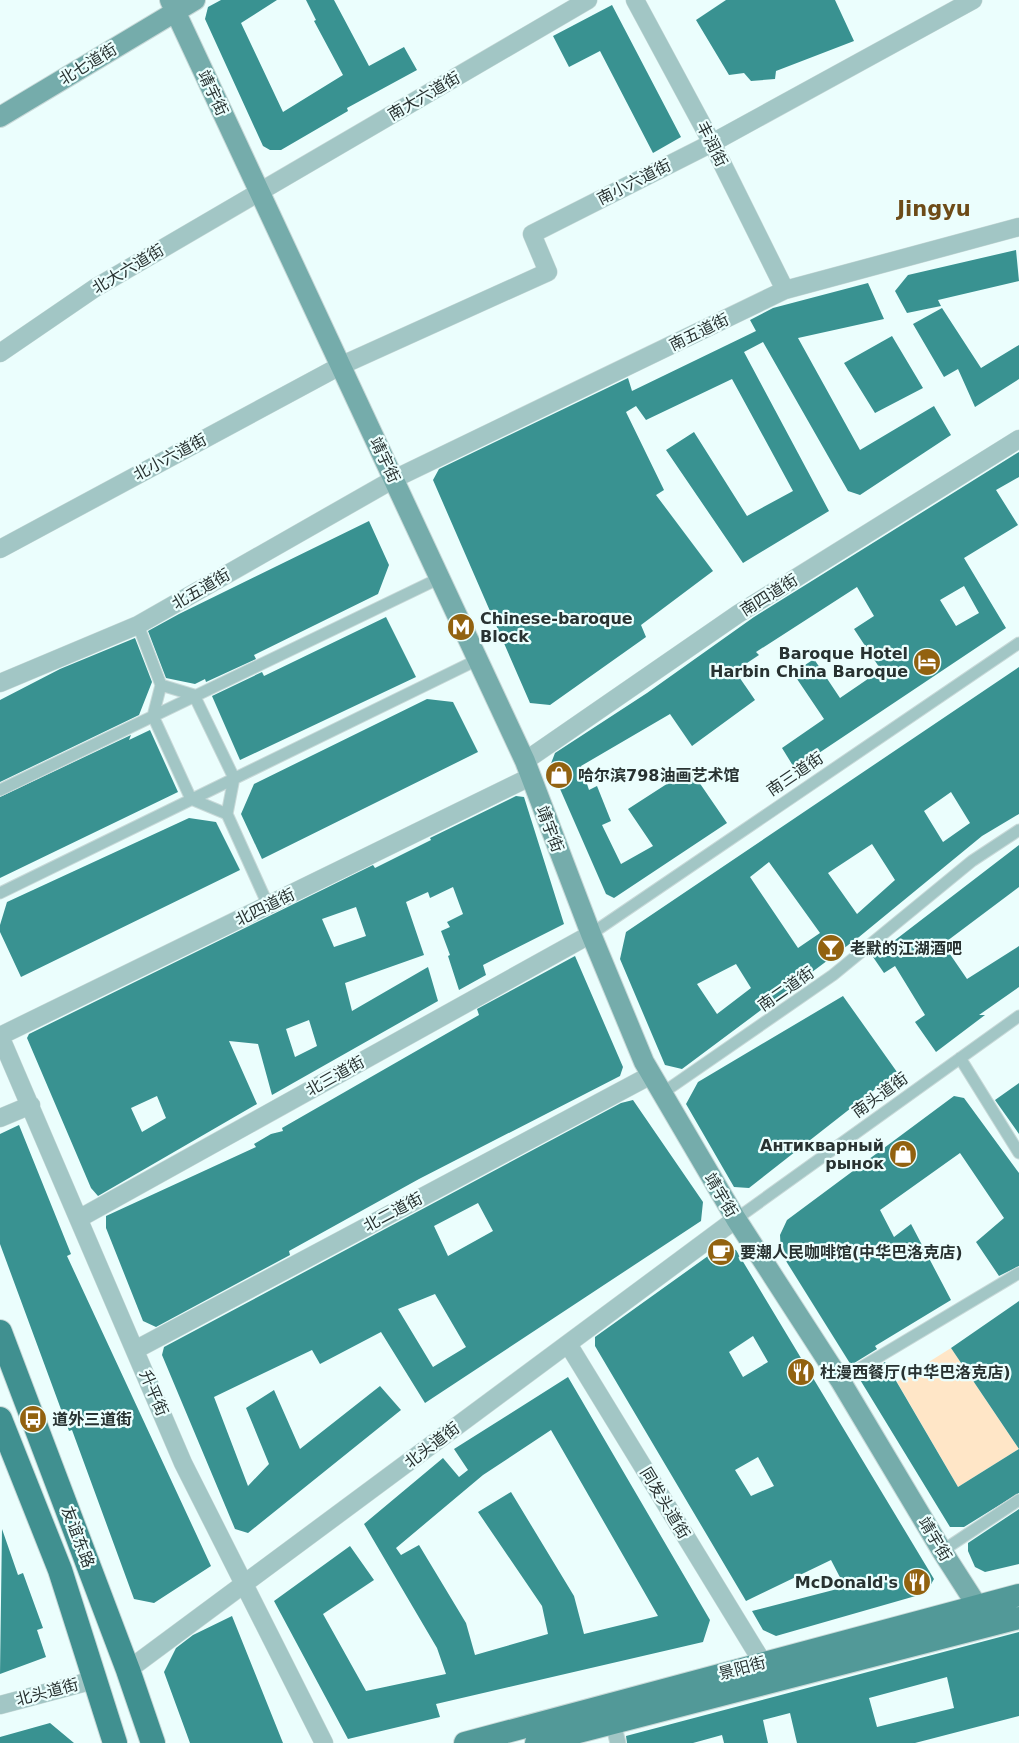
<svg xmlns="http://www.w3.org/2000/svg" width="1019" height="1743" viewBox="0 0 1019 1743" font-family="'DejaVu Sans','Noto Sans SC',sans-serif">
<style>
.green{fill:#ffe6c7}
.building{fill:#399291;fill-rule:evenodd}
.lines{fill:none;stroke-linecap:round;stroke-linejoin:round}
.pedestrian-casing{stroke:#c8d9d8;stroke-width:13}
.minor-casing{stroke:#c8d9d8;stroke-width:17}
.tertiary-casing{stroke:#c8d9d8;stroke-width:19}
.secondary-casing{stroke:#c8d9d8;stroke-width:22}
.primary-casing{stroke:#c8d9d8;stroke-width:24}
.trunk-casing{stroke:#c8d9d8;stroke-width:26}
.pedestrian{stroke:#a2c6c5;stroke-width:11}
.minor{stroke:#a2c6c5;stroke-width:15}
.tertiary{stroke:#a2c6c5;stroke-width:18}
.secondary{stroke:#75acab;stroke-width:20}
.primary{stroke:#529998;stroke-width:22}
.trunk{stroke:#409090;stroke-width:24}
.labels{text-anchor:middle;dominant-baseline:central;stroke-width:4.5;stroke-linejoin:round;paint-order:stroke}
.street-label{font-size:16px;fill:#283231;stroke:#ebfefd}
.poi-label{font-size:16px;font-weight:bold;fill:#283231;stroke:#ebfefd;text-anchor:start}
.district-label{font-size:21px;font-weight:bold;fill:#6d4b18;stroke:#ebfefd}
</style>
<rect width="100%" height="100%" fill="#ebfefd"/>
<path class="green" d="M951,1348l68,101 -61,38 -61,-105z"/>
<path class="building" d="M221,0h56l-36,23 42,89 60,-37 -29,-54 2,-1 -10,-20h28l35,66 35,-19 13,23 -70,38 1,3 -67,39h-11l-7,-4 -58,-127 3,-12z
M726,0h109l19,41 -78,30 -1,8 -24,2 -7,-8 -15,2 -33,-55z
M612,5l69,132 -28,16 -53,-102 -31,16 -16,-31z
M1016,250l3,31 -81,19 3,6 -34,7 -12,-22 13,-16z
M868,283l16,36 -86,19 62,112 74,-44 17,29 -91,60 -12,-4 -85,-149 -19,10 85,159 -86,52 -77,-113 28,-18 53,84 46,-25 -61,-112 -86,41 -10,-14 -10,6 38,78 -8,5 57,76 -72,54 5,12 -96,68 -20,-2 -97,-223 6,-11 189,-91 4,13 124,-60 -6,-11 23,-12z
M942,308l39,60 38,-23v34l-44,28 -17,-38 -14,8 -31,-53z
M892,336l31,52 -48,25 -31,-50z
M1019,452v25l-23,13 22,35 -54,33 42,70 -211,141 -13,-21 42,-29 -31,-46 21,-14 26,39 41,-28 -27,-41 20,-13 -17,-29 -101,65 3,3 -24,16 20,29 -63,46 -22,-32 -89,52 8,24 8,-4 14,35 -9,4 19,39 32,-18 -25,-37 62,-40 37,54 -113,75 -8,-4 -56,-128 5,-13 92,-60 107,-76zM964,586l15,27 -23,13 -16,-26z
M369,521l20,44 -11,29 -124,61 2,4 -50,23 -1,-3 -10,5 -29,-6 -18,-47 31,-17z
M386,617l30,60 -176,83 -28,-64 50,-24 2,4z
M135,638l17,44 -13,33 -139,67v-82l60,-31z
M1019,667v147l-37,22 -123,101 -177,132 -17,-4 -45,-106 6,-27zM951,792l19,31 -27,19 -19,-31zM872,844l23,36 -38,34 -29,-41zM769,862l51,71 -22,15 -48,-71zM736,964l15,24 -34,26 -20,-30z
M427,699l26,3 25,50 -216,107 -21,-45 13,-30z
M150,730l28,62 -178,86v-81l131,-62 -2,5z
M516,796l8,1 40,127 -81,41 3,10 -27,15 -11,-34 2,-1 -9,-24 9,-4 -3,-5 16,-8 -10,-27 -23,11 -2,-6 -22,10 18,53 -79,28 7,28 76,-44 10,34 -166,94 -14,-51 -29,-3 28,63 -159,92 -7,-8 -64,-150 2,-4 344,-169 2,3 56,-28 -1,-2zM356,907l10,29 -32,11 -12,-28zM309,1020l8,26 -22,11 -9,-28zM157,1096l9,22 -24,14 -11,-24z
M189,818l27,4 24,48 -219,107 -21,-45v-7l7,-23z
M1019,845v42l-76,57 24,35 52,-33v41l-40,28h6l-49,37 -21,-30 10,-7 -30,-49 -11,7 -11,-16z
M575,956l48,111 -3,9 -201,103 -130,72 1,4 -134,72 -13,-6 -37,-93v-12l150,-69 -2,-3 17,-10 12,-3 -1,-3 197,-113 -2,-6z
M843,996l54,76 -148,116 -15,-1 -48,-83 12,-22z
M1019,1083v51l-24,-34z
M954,1096l10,2 55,75v93l-20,10 -23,-34 28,-24 -44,-65 -80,57 14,27 17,-13 40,76 -76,46 2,3 -26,16 -70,-112 -1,-18 7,-15z
M633,1100l70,102 -2,19 -276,182 -44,-71 -61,32 -8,-14 -98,47 34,89 21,-22 -23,-56 28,-18 26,59 80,-63 21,24 -153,123 -13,-4 -73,-174 2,-8 457,-244zM478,1203l15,28 -45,25 -14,-30zM435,1294l31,53 -33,20 -35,-58z
M19,1125l52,129 -4,2 144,310 -57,37 -20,-4 -62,-169 -3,1 -69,-187v-110z
M722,1246l14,4 198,329 -8,14 -150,43 -13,-6 -11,-19 93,-24 -14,-27 -85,41 -151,-255v-9zM753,1336l15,26 -25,15 -14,-25zM758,1457l16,29 -23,10 -16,-26z
M1019,1301v192l-55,34h-14l-91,-149 26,-16 73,125 61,-38 -68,-101z
M568,1377l142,243 -7,22 -267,62 4,13 -92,22 -74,-138 76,-55 24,34 -51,34 43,77 80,-17 -9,-26 -73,-124 79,-66 16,19 9,-7 -14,-21zM551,1430l107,186 -74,18 -10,-38 -63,-104 -33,20 64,94 6,28 -73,21 -9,-32 -47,-78 -18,10 -5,-7 87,-73z
M1019,1509v55l-34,8 -10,-5 -7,-16v-8z
M2,1529l16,46 5,-2 20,55 -6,2 9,27 -46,17z
M232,1616l51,127h-93l-26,-71 12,-24 17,-13z
M1019,1632v84l-104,27h-118l-7,-30 -27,7 5,23h-44l-2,-8 -29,8h-66l-1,-7zM947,1677l7,31 -77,19 -8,-29z
M50,1723l24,20h-74v-6z"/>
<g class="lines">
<g class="pedestrian-casing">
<path id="pedestrian" d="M138,625l23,60 -8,31 38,83 36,15 41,91
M161,685l33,10 40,83 -7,36
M0,790l442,-213
M0,893l479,-234
M591,934l428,-291
M960,1058l59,95
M661,1094l172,-119 139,-114 47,-31
M736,1219l283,-203
M840,1380l179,-107
M942,1551l77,-51"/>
</g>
<g class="minor-casing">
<path id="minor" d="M613,1723l5,20"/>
</g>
<g class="tertiary-casing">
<path id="tertiary" d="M635,0l77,143 73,147
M0,353l95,-65 493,-288
M0,549l340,-183 208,-94 -16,-38 180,-91 261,-143
M0,683l138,-58 256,-146 391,-189 234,-63
M525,761l213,-147 281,-175
M0,1036l183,427 141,280
M0,1036l530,-259
M0,1118l31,-13
M80,1218l511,-284
M568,1344l195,319
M135,1350l516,-275
M128,1670l608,-451
M0,1705l94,-25"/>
</g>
<g class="secondary-casing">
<path id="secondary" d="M170,0l355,761 66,173 53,128 92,157 104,161 102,171 43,67
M0,117l195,-117"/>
</g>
<g class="primary-casing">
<path id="primary" d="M465,1743l554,-148
M536,1743l483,-125"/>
</g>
<g class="trunk-casing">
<path id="trunk" d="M0,1332l128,338 25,73
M0,1419l60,151 55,173"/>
</g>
<use href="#pedestrian" class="pedestrian"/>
<use href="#minor" class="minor"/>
<use href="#tertiary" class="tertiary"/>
<use href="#secondary" class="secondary"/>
<use href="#primary" class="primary"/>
<use href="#trunk" class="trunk"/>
</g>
<defs>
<g id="metro-disc" transform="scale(1.4375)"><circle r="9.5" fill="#926210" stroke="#ebfefd"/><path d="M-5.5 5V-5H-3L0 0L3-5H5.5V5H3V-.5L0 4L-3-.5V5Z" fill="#fff"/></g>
<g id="hotel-disc" transform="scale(1.4375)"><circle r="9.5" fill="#926210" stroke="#ebfefd"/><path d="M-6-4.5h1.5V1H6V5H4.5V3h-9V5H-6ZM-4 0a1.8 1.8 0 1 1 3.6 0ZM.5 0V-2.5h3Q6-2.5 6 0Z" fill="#fff"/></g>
<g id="shop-disc" transform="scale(1.4375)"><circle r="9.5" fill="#926210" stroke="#ebfefd"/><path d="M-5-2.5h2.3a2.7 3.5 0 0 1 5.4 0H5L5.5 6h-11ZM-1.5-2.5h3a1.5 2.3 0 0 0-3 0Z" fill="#fff"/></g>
<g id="bar-disc" transform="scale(1.4375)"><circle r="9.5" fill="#926210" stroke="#ebfefd"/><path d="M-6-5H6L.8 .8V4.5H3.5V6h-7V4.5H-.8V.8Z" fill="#fff"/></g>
<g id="cafe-disc" transform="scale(1.4375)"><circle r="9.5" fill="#926210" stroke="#ebfefd"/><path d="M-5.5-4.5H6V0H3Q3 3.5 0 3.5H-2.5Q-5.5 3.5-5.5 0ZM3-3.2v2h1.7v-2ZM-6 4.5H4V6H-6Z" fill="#fff"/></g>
<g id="restaurant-disc" transform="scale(1.4375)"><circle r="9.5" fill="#926210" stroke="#ebfefd"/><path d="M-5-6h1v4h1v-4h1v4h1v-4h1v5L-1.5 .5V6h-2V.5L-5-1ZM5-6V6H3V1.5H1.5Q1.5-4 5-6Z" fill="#fff"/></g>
<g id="bus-disc" transform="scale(1.4375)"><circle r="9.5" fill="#926210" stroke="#ebfefd"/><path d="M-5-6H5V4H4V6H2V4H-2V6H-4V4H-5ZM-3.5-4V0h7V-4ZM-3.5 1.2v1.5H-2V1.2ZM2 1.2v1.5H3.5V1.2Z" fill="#fff"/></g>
</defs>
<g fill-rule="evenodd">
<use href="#metro-disc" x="461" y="627"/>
<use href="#hotel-disc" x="927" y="662"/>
<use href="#shop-disc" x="559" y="775"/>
<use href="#bar-disc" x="831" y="948"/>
<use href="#shop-disc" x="903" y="1154"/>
<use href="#cafe-disc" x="721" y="1252"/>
<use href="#restaurant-disc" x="801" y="1372"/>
<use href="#bus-disc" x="33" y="1419"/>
<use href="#restaurant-disc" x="917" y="1582"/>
</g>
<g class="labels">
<g class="street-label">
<text transform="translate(88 64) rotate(-31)">北七道街</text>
<text transform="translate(213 93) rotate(65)">靖宇街</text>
<text transform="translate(424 96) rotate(-30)">南大六道街</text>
<text transform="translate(712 144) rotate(63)">丰润街</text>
<text transform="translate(634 182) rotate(-27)">南小六道街</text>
<text transform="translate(128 269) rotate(-31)">北大六道街</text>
<text transform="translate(699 332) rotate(-26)">南五道街</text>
<text transform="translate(170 457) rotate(-28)">北小六道街</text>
<text transform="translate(385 460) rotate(65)">靖宇街</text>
<text transform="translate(201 589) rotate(-30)">北五道街</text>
<text transform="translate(769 595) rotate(-32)">南四道街</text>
<text transform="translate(795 774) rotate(-34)">南三道街</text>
<text transform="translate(550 829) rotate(69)">靖宇街</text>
<text transform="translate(265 907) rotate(-26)">北四道街</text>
<text transform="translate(786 989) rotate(-35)">南二道街</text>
<text transform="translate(335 1076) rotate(-29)">北三道街</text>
<text transform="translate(880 1095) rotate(-36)">南头道街</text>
<text transform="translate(721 1195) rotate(59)">靖宇街</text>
<text transform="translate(393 1212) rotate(-28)">北二道街</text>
<text transform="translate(154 1393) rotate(67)">升平街</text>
<text transform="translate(432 1445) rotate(-37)">北头道街</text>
<text transform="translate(665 1503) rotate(59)">同发头道街</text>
<text transform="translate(78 1537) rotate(69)">友谊东路</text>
<text transform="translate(935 1539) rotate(59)">靖宇街</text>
<text transform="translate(742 1668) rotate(-15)">景阳街</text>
<text transform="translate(47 1692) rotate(-15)">北头道街</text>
</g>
<g class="poi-label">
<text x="480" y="618">Chinese-baroque<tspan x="480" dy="18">Block</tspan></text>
<text x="908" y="653" text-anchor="end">Baroque Hotel<tspan x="908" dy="18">Harbin China Baroque</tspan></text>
<text x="578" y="775">哈尔滨798油画艺术馆</text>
<text x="850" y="948">老默的江湖酒吧</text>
<text x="884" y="1145" text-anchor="end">Антикварный<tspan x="884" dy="18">рынок</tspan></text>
<text x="740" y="1252">要潮人民咖啡馆(中华巴洛克店)</text>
<text x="820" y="1372">杜漫西餐厅(中华巴洛克店)</text>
<text x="52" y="1419">道外三道街</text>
<text x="898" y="1582" text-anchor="end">McDonald's</text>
</g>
<g class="district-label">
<text x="934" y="209">Jingyu</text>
</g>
</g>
</svg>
